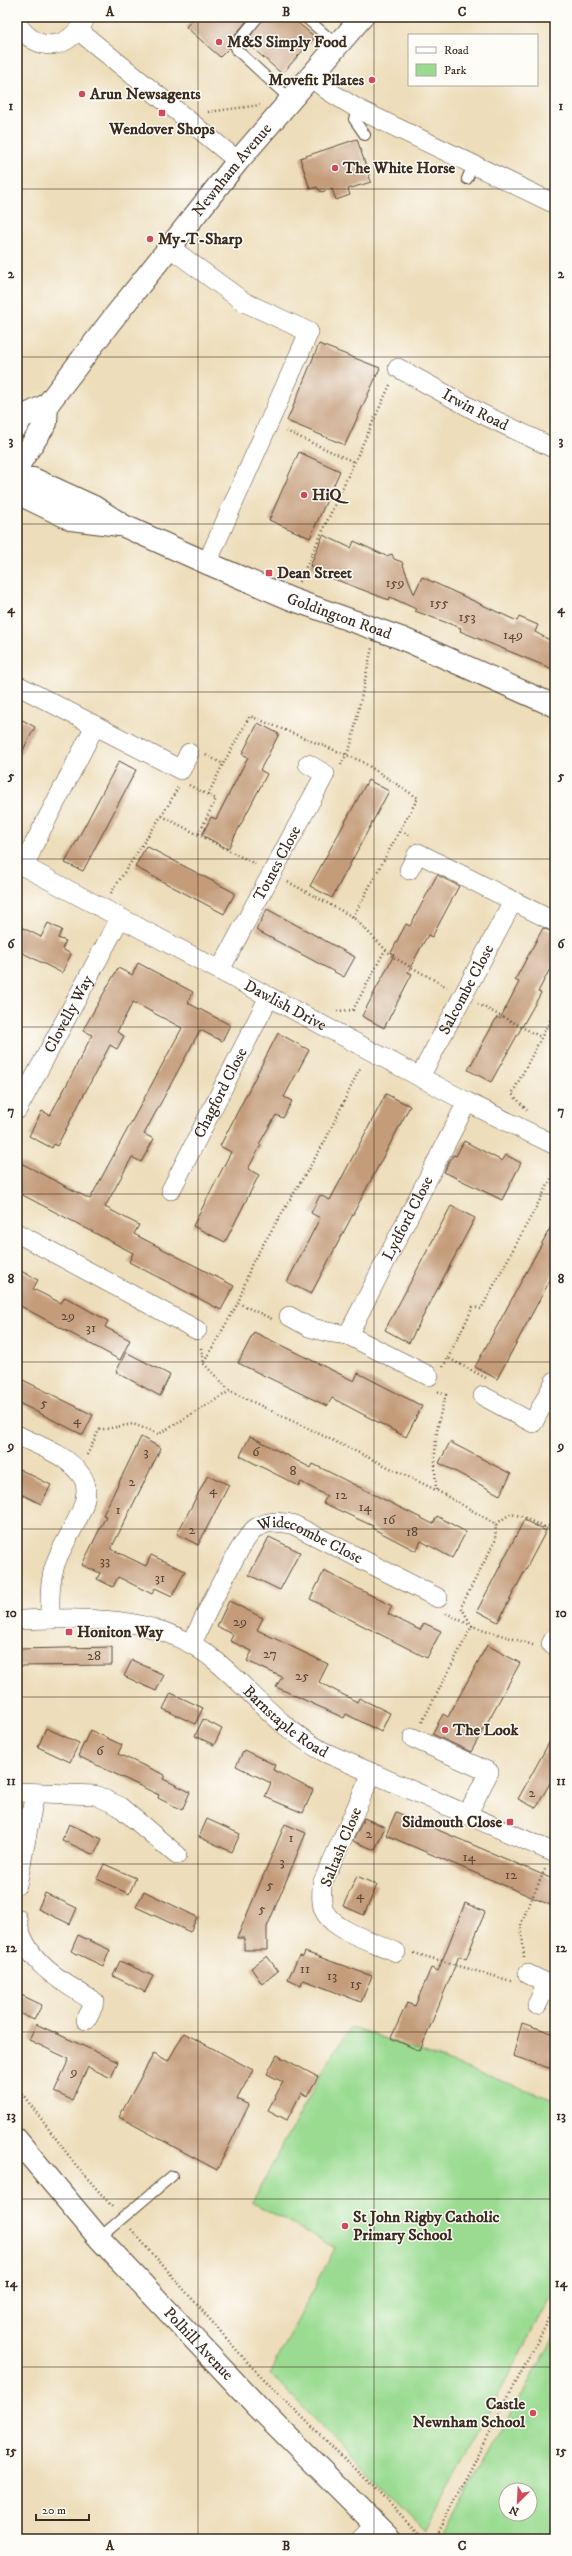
<svg xmlns="http://www.w3.org/2000/svg" width="572" height="2556" viewBox="0 0 572 2556" font-family="'IM FELL DW Pica',serif">
<style>
.green{fill:#9adb91;stroke:#6a8258;fill-rule:evenodd}
.building{fill:#c49c7a}
.lines{fill:none;stroke-linecap:round;stroke-linejoin:round}
.service-casing{stroke:#564535;stroke-width:12}
.minor-casing{stroke:#564535;stroke-width:20}
.tertiary-casing{stroke:#564535;stroke-width:24}
.primary-casing{stroke:#564535;stroke-width:24}
.path{stroke:#564535;stroke-width:2.5;stroke-dasharray:1 3;stroke-linecap:butt}
.service{stroke:#fff;stroke-width:10}
.minor{stroke:#fff;stroke-width:19}
.tertiary{stroke:#fff;stroke-width:22}
.primary{stroke:#fff;stroke-width:22}
.grid{fill:none;stroke:#3b2a1e;stroke-width:1;stroke-opacity:0.55}
.poi-dot{fill:#d1495b;stroke:#fdfcf7;stroke-width:1.5}
.labels{text-anchor:middle;dominant-baseline:central;stroke-width:3;stroke-linejoin:round;paint-order:stroke}
.number-label{font-size:14px;fill:#5d4635}
.poi-label{font-size:16px;font-weight:bold;fill:#3b2a1e;stroke:#fdfcf7;text-anchor:start}
.street-label{font-size:16px;fill:#3b2a1e;stroke:#fdfcf7}
.neatline{fill:none;stroke:#3b2a1e;stroke-width:1.5}
.grid-label{font-size:13px;text-anchor:middle;font-weight:bold;fill:#3b2a1e}
</style>
<rect width="100%" height="100%" fill="#fdfcf7"/>
<filter id="ink" filterUnits="userSpaceOnUse"><feTurbulence type="fractalNoise" baseFrequency=".025" numOctaves="2"/><feDisplacementMap in="SourceGraphic" scale="8" xChannelSelector="R" yChannelSelector="G"/><feConvolveMatrix kernelMatrix="1 2 1 2 8 2 1 2 1" color-interpolation-filters="sRGB"/></filter>
<filter id="wash" filterUnits="userSpaceOnUse"><feTurbulence type="fractalNoise" baseFrequency=".012" numOctaves="4" result="noise"/><feDisplacementMap in="SourceGraphic" scale="16" xChannelSelector="R" yChannelSelector="G"/><feGaussianBlur stdDeviation="0.9" result="paint"/><feColorMatrix in="noise" values="0 0 0 0 0 0 0 0 0 0 0 0 0 0 0 0 0 1.4 0 .05"/><feComposite in="paint" operator="in"/></filter>
<g filter="url(#wash)">
<rect width="100%" height="100%" fill="#edddba"/>
<path class="green" d="M352,2027l203,73v187l-129,244 -156,-157 65,-126 -83,-46 81,-149z
M555,2336v203h-114zM506,2490h24v24h-24z"/>
<g id="blocks">
<path class="building" d="M194,17h56l-20,24 -1,7 -9,9 -34,-30z
M264,17h27l24,20 -33,37 -36,-32z
M357,139l14,43 -23,7 2,6 -14,5 -4,-11 -11,3 -4,-5 -7,2 -10,-31z
M319,344l61,24 -35,77 -58,-24z
M299,452l41,19 -30,67 -41,-18z
M323,535l28,13 3,-7 32,15 6,-2 2,5 8,3 12,32 8,-17 95,44 2,-4 19,8 -3,7 20,11v27l-76,-31 -19,-8 1,-3 -46,-17 1,-2 -26,-12 -1,3 -65,-25 1,-2 -15,-7z
M17,717l18,10 -18,35z
M258,723l21,11 -19,36 7,4 -39,75 -26,-14 9,-18 5,2 32,-62 -6,-3z
M119,761l17,9 -53,101 -18,-8z
M368,780l21,11 -57,107 -22,-12z
M146,846l89,47 -11,21 -89,-47z
M437,875l22,11 -27,51 -4,-2 -8,14 -12,23 4,2 -28,54 -22,-12 32,-61 -3,-2 8,-16 7,-13 4,2z
M267,909l88,48 -11,20 -88,-47z
M48,923l14,7 -4,8 8,3 -4,8 9,5 -9,19 -45,-23v-25l24,12z
M543,928l12,5v26l-17,33 3,1 -50,89 -23,-12 29,-53 3,2 19,-37 -4,-2z
M138,963l55,29 -5,11 42,22 -8,16 -22,-11 -56,104 10,5 -13,23 -9,-5 -27,50 34,18 -5,9 100,52 -13,24 -92,-48 4,-9 -116,-61v-31l73,38 92,-171 -49,-26 -16,30 7,4 -7,13 -7,-4 -53,101 -3,-2 -2,4 -23,-12 13,-25 8,4 16,-29 26,-51 -9,-5 35,-62 14,7z
M278,1033l31,17 -25,47 8,4 -9,17 -7,-3 -17,29 2,1 -13,24 11,6 -34,67 -32,-16 38,-74 -11,-6z
M386,1094l24,12 -99,188 -24,-12 33,-64 -9,-5 9,-18 10,5z
M464,1141l38,20 4,-6 15,8 -19,37 -58,-28 9,-17 3,1z
M451,1206l24,12 -66,125 -24,-13z
M555,1219v52l-58,108 -22,-12z
M17,1269l21,11 -5,9 28,14 4,-6 43,24 -3,6 25,13 -10,20 -103,-56z
M254,1332l100,49 4,-8 64,33 -16,31 -74,-39 -5,8 -89,-43z
M126,1352l44,23 -10,21 -44,-24z
M17,1377l76,38 -10,20 -66,-33z
M250,1436l61,32 2,-4 120,60 4,-8 29,16 -14,26 -31,-17 -5,10 -44,-23 1,-2 -50,-23 4,-7 -26,-14 -2,4 -59,-30z
M141,1437l20,11 -50,101 35,17 5,-11 34,16 -13,25 -17,-8 -3,6 -34,-17 -5,10 -16,-8 3,-6 -18,-8 24,-49 -3,-1z
M450,1442l61,32 -11,21 -61,-32z
M17,1468l34,17 -10,19 -24,-12z
M208,1475l21,10 -31,60 -21,-11z
M524,1520l22,11 -48,91 -21,-11z
M269,1537l31,15 -20,38 -31,-15z
M324,1571l68,35 -4,8 32,16 4,-7 17,8 -14,27 -117,-59z
M229,1601l34,17 -6,12 71,34 -9,18 38,20 2,-4 31,15 -9,19 -35,-18 -2,4 -68,-31 6,-10 -35,-16 5,-10 -22,-10 3,-6 -16,-9z
M487,1645l33,18 -49,89 -39,-18 11,-20 5,3z
M112,1647v18l-95,1v-17z
M132,1660l32,15 -8,16 -32,-15z
M171,1693l32,15 -8,16 -32,-15z
M203,1719l19,10 -8,16 -19,-9z
M46,1728l33,15 -9,19 -32,-15z
M90,1730l32,15 -4,9 47,21 -2,4 27,13 -8,18 -24,-12 1,-3 -81,-39z
M555,1732v42l-19,34 -18,-9z
M244,1750l31,15 -2,5 40,20 -10,23 -38,-16 6,-14 -35,-17z
M396,1812l159,68v27l-169,-72z
M364,1818l21,9 -10,23 -22,-9z
M207,1819l33,15 -8,18 -33,-15z
M69,1824l33,15 -8,16 -32,-15z
M285,1824l21,9 -39,94v23h-23v-12h-7z
M104,1864l32,14 -7,16 -32,-15z
M357,1876l20,9 -13,30 -21,-9z
M144,1891l53,26 -7,15 -54,-25z
M45,1893l32,15 -7,16 -32,-15z
M465,1903l20,9 -19,47 -7,-3 -39,95 -29,-13 16,-35 8,3 16,-38 7,3z
M78,1935l32,15 -7,16 -32,-15z
M305,1952l67,24 -11,26 -49,-19 -9,-3 -2,5 -13,-6 11,-23 4,1z
M267,1956l11,15 -16,13 -11,-16z
M120,1961l33,15 -8,16 -32,-16z
M17,1993l25,12 -8,15 -17,-8z
M522,2023l33,11v36l-42,-14z
M36,2024l82,38 -7,16 -23,-11 -16,33 -18,-8 15,-33 -40,-19z
M184,2033l69,37 -16,29 12,6 -32,65 -98,-53 35,-64 14,8z
M277,2055l41,22 -11,19 -6,-3 -14,27 -19,-10 15,-28 -16,-8z"/>
</g>
</g>
<g filter="url(#ink)">
<use href="#blocks" fill-opacity="0" stroke="#564535" stroke-width="1"/>
<g class="lines">
<g class="service-casing">
<path id="service" d="M258,17l-23,28 2,5 53,49
M305,17l32,28
M358,109l-4,10 11,16
M467,179l7,-16
M99,2238l73,-62"/>
</g>
<g class="minor-casing">
<g id="minor">
<path d="M17,24c22,31 53,26 69,-7"/>
<path d="M79,31l159,130"/>
<path d="M309,76l21,16 28,17 197,95"/>
<path d="M169,247l75,55 65,30 -102,231"/>
<path id="s1" d="M398,368l84,46 73,35"/>
<path d="M17,685l164,85 8,-17"/>
<path id="s2" d="M17,865l8,2 442,235 88,43"/>
<path d="M25,867l8,-21 62,-120"/>
<path d="M409,870l9,-17 137,69"/>
<path id="s3" d="M220,970l105,-196 -17,-10"/>
<path id="s4" d="M420,1077l93,-176"/>
<path id="s5" d="M17,1110l103,-192"/>
<path id="s6" d="M171,1190l98,-193"/>
<path d="M17,1233l180,97"/>
<path d="M289,1316l20,11 18,5 21,3 81,41"/>
<path id="s7" d="M348,1335l119,-233"/>
<path d="M483,1396l50,27 22,-42"/>
<path d="M17,1435c22,11 49,19 64,40 18,22 -18,65 -25,87 -7,19 -6,37 -6,57"/>
<path id="s8" d="M17,1620c71,-2 142,-7 200,42 39,33 60,64 107,90l231,101"/>
<path id="s9" d="M192,1643c11,-22 48,-104 64,-115 12,-8 24,-6 36,-4l146,74"/>
<path d="M551,1644l4,-7"/>
<path d="M413,1738l76,34 -22,43"/>
<path d="M372,1773l-50,111c0,9 -2,21 4,30 11,18 51,29 70,38"/>
<path d="M17,1792l78,3 24,11 58,49"/>
<path d="M17,1885l18,-92"/>
<path d="M17,1918c6,43 44,63 78,84l-9,18"/>
<path d="M528,1974l27,13"/>
<path d="M537,2005l10,-22"/>
<path d="M360,2539l15,-15"/>
</g>
</g>
<g class="tertiary-casing">
<g id="tertiary">
<path id="s10" d="M17,2140l82,98 158,168 133,133"/>
</g>
</g>
<g class="primary-casing">
<g id="primary">
<path d="M17,426l5,-9 25,-12"/>
<path id="s11" d="M17,467l29,-44 1,-18 64,-84 127,-160 124,-144"/>
<path id="s12" d="M17,478l16,1 61,28 30,19 83,37 84,36 110,39 154,68"/>
<path d="M17,493l54,26 48,6"/>
</g>
</g>
<path class="path" d="M208,112l52,-7
M286,431l68,31
M299,582l91,-197
M206,755l17,9 27,-48 111,45 57,37 -18,32 11,6
M341,765l10,-20 21,-98
M189,785l27,14 -18,36
M208,795l15,-31
M162,816l95,49
M288,882l65,35 40,40 54,30
M111,893l58,-89 9,-17
M353,917l47,-87
M478,1004l63,33
M337,1011l16,-1 32,-60
M527,1110l-15,-16 43,-83
M238,1303l34,16
M201,1348l2,15 27,28 206,99 60,34 14,-10 11,2 34,17
M448,1358l25,-51 8,2 74,-137
M204,1362l34,-59 14,-40 72,-120 37,-77
M443,1367l5,-9 38,20
M87,1455l12,-25 34,-6 26,10 71,-43
M436,1490c-2,-36 -2,-60 10,-95l-9,-4
M544,1527l11,-2
M446,1613l26,13 61,19
M422,1722l50,-96 -11,-19 34,-66 1,-17
M414,1953l97,28
M524,1957l-3,-34 24,-54
M17,2087l58,77 39,45
M131,2229l117,134 177,176
M434,2539l121,-231"/>
<use href="#service" class="service"/>
<use href="#minor" class="minor"/>
<use href="#tertiary" class="tertiary"/>
<use href="#primary" class="primary"/>
</g>
</g>
<path class="grid" d="M198,17v2522M374,17v2522M17,189h538M17,357h538M17,524h538M17,692h538M17,859h538M17,1027h538M17,1194h538M17,1362h538M17,1529h538M17,1697h538M17,1864h538M17,2032h538M17,2199h538M17,2367h538"/>
<g class="poi-dot">
<circle cx="219" cy="42" r="4"/>
<circle cx="372" cy="80" r="4"/>
<circle cx="82" cy="94" r="4"/>
<rect x="158" y="109" width="8" height="8" rx="2"/>
<circle cx="335" cy="168" r="4"/>
<circle cx="150" cy="239" r="4"/>
<circle cx="304" cy="495" r="4"/>
<rect x="265" y="569" width="8" height="8" rx="2"/>
<rect x="65" y="1628" width="8" height="8" rx="2"/>
<circle cx="445" cy="1730" r="4"/>
<rect x="506" y="1818" width="8" height="8" rx="2"/>
<circle cx="345" cy="2226" r="4"/>
<circle cx="533" cy="2413" r="4"/>
</g>
<g class="labels">
<g class="number-label">
<text x="395" y="583">159</text>
<text x="439" y="603">155</text>
<text x="467" y="617">153</text>
<text x="513" y="635">149</text>
<text x="68" y="1316">29</text>
<text x="91" y="1328">31</text>
<text x="44" y="1403">5</text>
<text x="77" y="1420">4</text>
<text x="146" y="1452">3</text>
<text x="256" y="1452">6</text>
<text x="293" y="1471">8</text>
<text x="132" y="1482">2</text>
<text x="213" y="1490">4</text>
<text x="341" y="1495">12</text>
<text x="365" y="1507">14</text>
<text x="118" y="1510">1</text>
<text x="389" y="1520">16</text>
<text x="192" y="1530">2</text>
<text x="412" y="1532">18</text>
<text x="105" y="1561">33</text>
<text x="160" y="1578">31</text>
<text x="240" y="1622">29</text>
<text x="270" y="1654">27</text>
<text x="94" y="1656">28</text>
<text x="302" y="1676">25</text>
<text x="100" y="1751">6</text>
<text x="532" y="1793">2</text>
<text x="369" y="1834">2</text>
<text x="291" y="1838">1</text>
<text x="469" y="1857">14</text>
<text x="282" y="1862">3</text>
<text x="511" y="1875">12</text>
<text x="270" y="1885">5</text>
<text x="360" y="1895">4</text>
<text x="262" y="1909">5</text>
<text x="305" y="1969">11</text>
<text x="332" y="1976">13</text>
<text x="356" y="1984">15</text>
<text x="74" y="2072">9</text>
</g>
<g class="poi-label">
<text x="227" y="42">M&amp;S Simply Food</text>
<text x="364" y="80" text-anchor="end">Movefit Pilates</text>
<text x="90" y="94">Arun Newsagents</text>
<text x="162" y="129" text-anchor="middle">Wendover Shops</text>
<text x="343" y="168">The White Horse</text>
<text x="158" y="239">My-T-Sharp</text>
<text x="312" y="495">HiQ</text>
<text x="277" y="573">Dean Street</text>
<text x="77" y="1632">Honiton Way</text>
<text x="453" y="1730">The Look</text>
<text x="502" y="1822" text-anchor="end">Sidmouth Close</text>
<text x="353" y="2217">St John Rigby Catholic<tspan x="353" dy="18">Primary School</tspan></text>
<text x="525" y="2404" text-anchor="end">Castle<tspan x="525" dy="18">Newnham School</tspan></text>
</g>
<g class="street-label">
<text stroke="none"><textPath href="#s11" startOffset="370">Newnham Avenue</textPath></text>
<text stroke="none"><textPath href="#s1" startOffset="88">Irwin Road</textPath></text>
<text stroke="none"><textPath href="#s12" startOffset="352">Goldington Road</textPath></text>
<text stroke="none"><textPath href="#s3" startOffset="121">Totnes Close</textPath></text>
<text stroke="none"><textPath href="#s4" startOffset="99">Salcombe Close</textPath></text>
<text stroke="none"><textPath href="#s2" startOffset="303">Dawlish Drive</textPath></text>
<text stroke="none"><textPath href="#s5" startOffset="109">Clovelly Way</textPath></text>
<text stroke="none"><textPath href="#s6" startOffset="109">Chagford Close</textPath></text>
<text stroke="none"><textPath href="#s7" startOffset="131">Lydford Close</textPath></text>
<text stroke="none"><textPath href="#s9" startOffset="191">Widecombe Close</textPath></text>
<text stroke="none"><textPath href="#s8" startOffset="301">Barnstaple Road</textPath></text>
<text transform="translate(341 1847) rotate(-68)">Saltash Close</text>
<text stroke="none"><textPath href="#s10" startOffset="273">Polhill Avenue</textPath></text>
</g>
</g>
<rect width="572" height="2556" fill="none" stroke="#fdfcf7" stroke-width="44"/>
<rect x="408" y="34" width="130" height="52" fill="#fdfcf7" stroke="#afa8a0"/>
<rect x="416" y="47" width="20" height="6" fill="#ffffff" stroke="#afa8a0"/>
<text x="444" y="54" font-size="12" fill="#3b2a1e">Road</text>
<rect x="416" y="64" width="20" height="12" fill="#9adb91" stroke="#afa8a0"/>
<text x="444" y="74" font-size="12" fill="#3b2a1e">Park</text>
<g transform="translate(518 2502) rotate(204)"><circle r="19" fill="#fdfcf7" stroke="#afa8a0"/>
<path d="M0-3L7 15L0 10L-7 15Z" fill="#d1495b"/>
<text y="-6" font-size="11" font-weight="bold" text-anchor="middle" fill="#3b2a1e">N</text>
</g>
<path d="M36 2514v6h53v-6" fill="none" stroke="#3b2a1e" stroke-width="2"/>
<text x="42" y="2514" font-size="12" fill="#3b2a1e" stroke="#fdfcf7" stroke-width="3" paint-order="stroke">20 m</text>
<rect x="22" y="22" width="528" height="2512" class="neatline"/>
<g class="grid-label">
<text x="110" y="16">A</text>
<text x="286" y="16">B</text>
<text x="462" y="16">C</text>
<text x="11" y="110">1</text>
<text x="561" y="110">1</text>
<text x="11" y="278">2</text>
<text x="561" y="278">2</text>
<text x="11" y="445">3</text>
<text x="561" y="445">3</text>
<text x="11" y="613">4</text>
<text x="561" y="613">4</text>
<text x="11" y="780">5</text>
<text x="561" y="780">5</text>
<text x="11" y="948">6</text>
<text x="561" y="948">6</text>
<text x="11" y="1115">7</text>
<text x="561" y="1115">7</text>
<text x="11" y="1283">8</text>
<text x="561" y="1283">8</text>
<text x="11" y="1450">9</text>
<text x="561" y="1450">9</text>
<text x="11" y="1617">10</text>
<text x="561" y="1617">10</text>
<text x="11" y="1785">11</text>
<text x="561" y="1785">11</text>
<text x="11" y="1952">12</text>
<text x="561" y="1952">12</text>
<text x="11" y="2120">13</text>
<text x="561" y="2120">13</text>
<text x="11" y="2287">14</text>
<text x="561" y="2287">14</text>
<text x="11" y="2455">15</text>
<text x="561" y="2455">15</text>
<text x="110" y="2550">A</text>
<text x="286" y="2550">B</text>
<text x="462" y="2550">C</text>
</g>
</svg>
